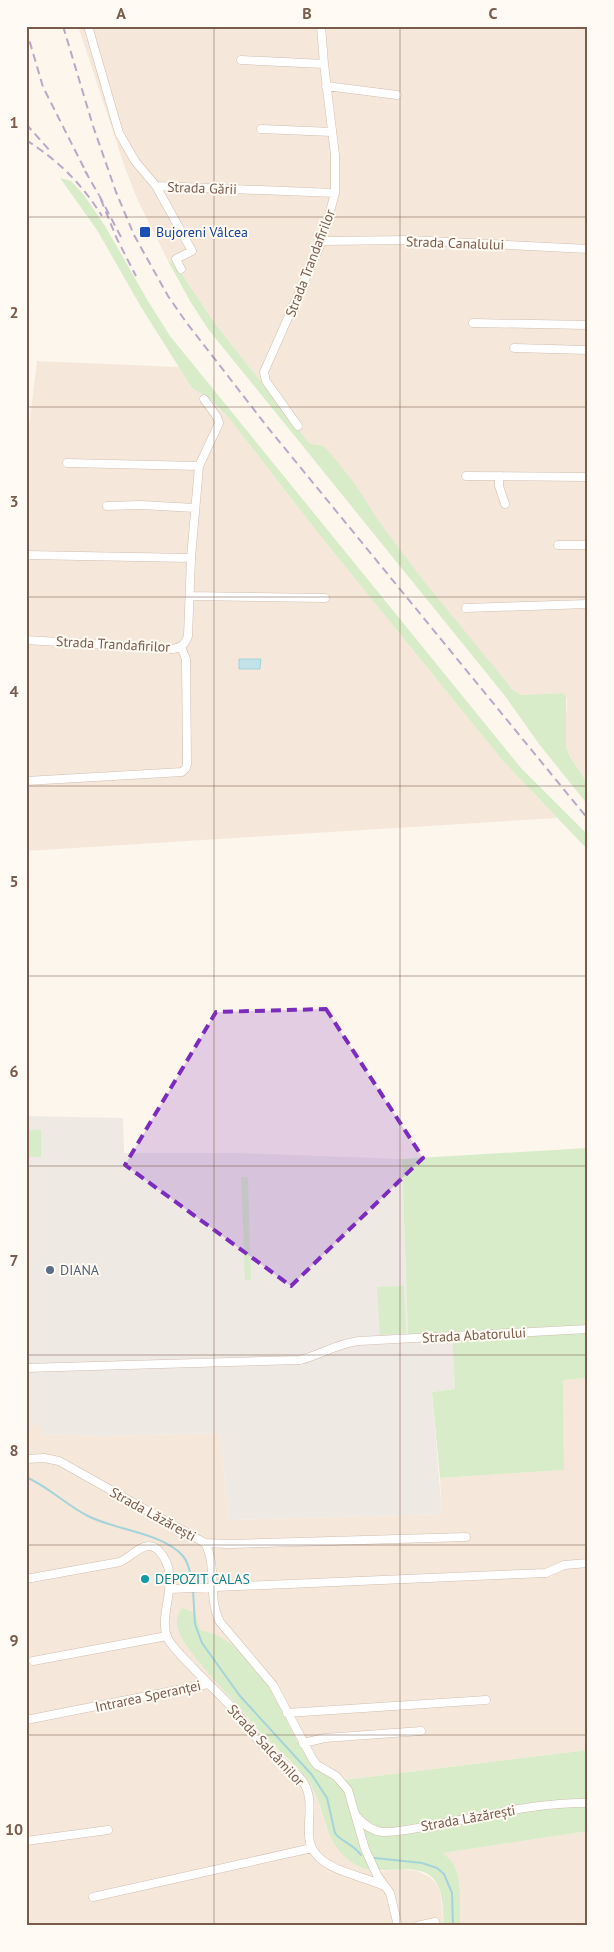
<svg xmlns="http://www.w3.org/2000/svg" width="614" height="1952" viewBox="0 0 614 1952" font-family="'PT Sans',sans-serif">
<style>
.residential{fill:#f5e8da}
.industrial{fill:#efe9e4}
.green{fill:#d8ecc9}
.water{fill:#bfe3e8;stroke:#a5d3da}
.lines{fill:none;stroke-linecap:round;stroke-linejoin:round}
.stream{stroke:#a5d3da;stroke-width:2}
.street-casing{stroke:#d1beb0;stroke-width:9}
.street{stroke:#fff;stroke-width:8}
.rail{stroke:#b9a8c9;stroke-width:2;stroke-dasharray:8 5;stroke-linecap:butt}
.marked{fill:#7b2cbf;fill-opacity:0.2;stroke:#7b2cbf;stroke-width:4;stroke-dasharray:10 6;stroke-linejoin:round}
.grid{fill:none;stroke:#7a5c4d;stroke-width:1;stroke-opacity:0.55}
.transit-dot{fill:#1a4fb4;stroke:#fffaf3;stroke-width:2}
.service-dot{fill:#5c6f8a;stroke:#fffaf3;stroke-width:2}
.culture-dot{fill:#0f9aa8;stroke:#fffaf3;stroke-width:2}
.labels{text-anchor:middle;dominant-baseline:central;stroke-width:4;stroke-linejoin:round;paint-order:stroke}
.street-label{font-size:14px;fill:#7a5c4d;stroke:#fffaf3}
.transit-label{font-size:14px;fill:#164399;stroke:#fffaf3;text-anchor:start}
.service-label{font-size:14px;fill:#4e5e75;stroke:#fffaf3;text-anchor:start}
.culture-label{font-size:14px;fill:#0d838f;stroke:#fffaf3;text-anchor:start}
.neatline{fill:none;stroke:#7a5c4d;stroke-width:2}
.grid-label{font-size:16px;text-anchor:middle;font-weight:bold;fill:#7a5c4d}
</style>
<rect width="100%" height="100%" fill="#fdf6ec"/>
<path class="residential" d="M78,26h510v758l-18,-27 -4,-10 -1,-15 2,-32 -4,-7 -41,2 -9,-5 -122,-143 -175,-222 -41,-61 -7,-3 -30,-60 -13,-33z
M37,361l142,6 13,21 18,11 19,19 89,115 185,228 54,57 -531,33v-400z
M588,1378v372l-252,31 -16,-9 -11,-12 -14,-20 -23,-49 -13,-17 -38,-37 -21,-7 -18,-22 47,87 33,40 44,43 9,13 11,36 17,27 38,17 20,-2 16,2 13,6 6,6 4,7 4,36h-418v-501h16l1,9 58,2 119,-3 9,87 213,-6 -2,-36 124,-8 -1,-90z
M588,1831v95h-128v-27l-4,-25 -13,-21z"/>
<path class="industrial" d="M26,1116l97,2 1,35h115l163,6 6,177 44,-3 3,56 -23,3 10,122 -213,6 -9,-87 -119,3 -59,-2v-9h-16z"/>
<path class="green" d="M60,178l11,3 13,14 21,31 43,75 22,35 351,432 67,67v15l-85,-89 -185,-228 -89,-115 -19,-19 -18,-11 -51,-81 -44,-77z
M168,261l7,3 41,61 94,119 13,2 9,9 23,29 25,39 46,61 87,106 9,5 41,-2 3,3v51l4,10 18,27v21l-49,-61 -34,-48 -297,-367 -18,-28z
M26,1130h15v27h-15z
M588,1148v230l-25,2 1,90 -124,8 -8,-86 23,-3 -3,-55 -44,2 -6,-177z
M241,1177h7l3,103h-6z
M404,1286l2,47 -26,2 -3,-48z
M182,1608l13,5 5,17c7,2 16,4 22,8 25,15 47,44 59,70 15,32 23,54 55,73l252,-31v81l-145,22c3,3 7,6 9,9 10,14 8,47 8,64h-16c-1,-12 -1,-27 -5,-38 -12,-31 -53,-12 -76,-20 -7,-2 -14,-8 -19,-12 -22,-21 -20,-56 -38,-78 -12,-16 -29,-28 -43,-43 -9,-9 -16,-19 -25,-29 -14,-16 -56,-59 -60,-77 -3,-8 0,-15 4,-21z"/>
<path class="water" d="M239,659h22l-1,10h-21z"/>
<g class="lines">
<path class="stream" d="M26,1477c23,10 40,28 62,39 27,14 75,17 95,40 6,7 8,20 9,29
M193,1590l2,34 7,19 38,53 72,79 15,23 8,35c6,9 17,10 26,22
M375,1858l47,5 15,5 7,6 8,19 1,33"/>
<g class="street-casing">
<path id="street" d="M88,26l31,107 16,28 21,25 179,7
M241,60l83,4
M326,86l71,9
M261,129l71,3
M156,186l36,65 -16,8 5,10
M322,241l87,-1 179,9
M473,323l115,2
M514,348l74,2
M298,426l-32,-45 -2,-9 58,-131 13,-48v-38l-11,-91 -3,-38
M67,463l132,3
M466,476l122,1
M499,476v10l6,18
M107,506l34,-1 54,3
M558,545h30
M26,555l165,3
M190,596l135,2
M466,608l122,-4
M26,640l147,9c8,-2 12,-4 15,-13l3,-78 8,-92 20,-43 -2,-6 -13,-18
M26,781l156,-9 4,-4 1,-4 -1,-105 -5,-12
M26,1368l274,-8c20,-5 38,-17 59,-19l229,-12
M26,1459l18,-1 15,3 146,82c13,25 2,54 15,79l53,63 40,75 4,5 19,11 12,14 17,59 12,26 13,18 8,33
M205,1543l24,1 237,-7
M26,1579l94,-17c13,-6 26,-25 39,-11 25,27 -3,63 9,88 6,11 19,22 27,31 13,14 28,27 40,41 8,9 15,20 24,30 12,14 29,23 42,38 19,23 -2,56 15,75 14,18 48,22 68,32
M170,1589l376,-16 18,-8 24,-2
M33,1661l134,-25
M287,1713l199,-13
M26,1720l182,-36
M303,1743l22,-5 96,-7
M357,1817c7,8 15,14 26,15 14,1 45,-6 61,-9 47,-8 95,-21 144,-20
M26,1841l82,-11
M93,1897l219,-49
M417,1926l18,-4 1,4"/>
</g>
<use href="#street" class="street"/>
<path class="rail" d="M63,26l30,100 23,66 18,43 34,61 18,26 83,107 319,390
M26,29l17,58 45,89
M26,124l25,28
M26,140c33,21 55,43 76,76
M85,171l14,24
M121,237l-22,-42 18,44 19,37"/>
</g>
<path class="marked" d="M326,1009l97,149 -132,128 -166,-121 91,-153z"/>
<path class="grid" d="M214,26v1900M400,26v1900M26,217h562M26,407h562M26,597h562M26,786h562M26,976h562M26,1166h562M26,1355h562M26,1545h562M26,1735h562"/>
<rect class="transit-dot" x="139" y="226" width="12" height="12" rx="2.5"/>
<circle class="service-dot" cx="50" cy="1270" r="5"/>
<circle class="culture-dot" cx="145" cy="1579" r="5"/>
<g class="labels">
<g class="street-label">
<text transform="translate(202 188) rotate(2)">Strada Gării</text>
<text transform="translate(455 243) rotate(2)">Strada Canalului</text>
<text transform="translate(310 263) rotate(-69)">Strada Trandafirilor</text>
<text transform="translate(113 644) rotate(3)">Strada Trandafirilor</text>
<text transform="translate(474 1335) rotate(-3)">Strada Abatorului</text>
<text transform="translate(153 1514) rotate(29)">Strada Lăzărești</text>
<text transform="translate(148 1696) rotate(-12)">Intrarea Speranței</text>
<text transform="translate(266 1745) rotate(47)">Strada Salcâmilor</text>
<text transform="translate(468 1818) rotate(-10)">Strada Lăzărești</text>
</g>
<g class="transit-label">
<text x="156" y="232">Bujoreni Vâlcea</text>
</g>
<g class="service-label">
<text x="60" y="1270">DIANA</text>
</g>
<g class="culture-label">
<text x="155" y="1579">DEPOZIT CALAS</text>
</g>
</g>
<rect width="614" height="1952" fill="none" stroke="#fffaf3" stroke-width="55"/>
<rect x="28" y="28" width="558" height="1896" class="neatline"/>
<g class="grid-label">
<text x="121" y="19">A</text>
<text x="307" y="19">B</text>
<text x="493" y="19">C</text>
<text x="14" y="128">1</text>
<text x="14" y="318">2</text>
<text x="14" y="507">3</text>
<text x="14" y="697">4</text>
<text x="14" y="887">5</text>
<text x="14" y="1077">6</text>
<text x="14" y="1266">7</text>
<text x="14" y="1456">8</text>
<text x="14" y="1646">9</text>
<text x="14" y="1835">10</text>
</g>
</svg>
